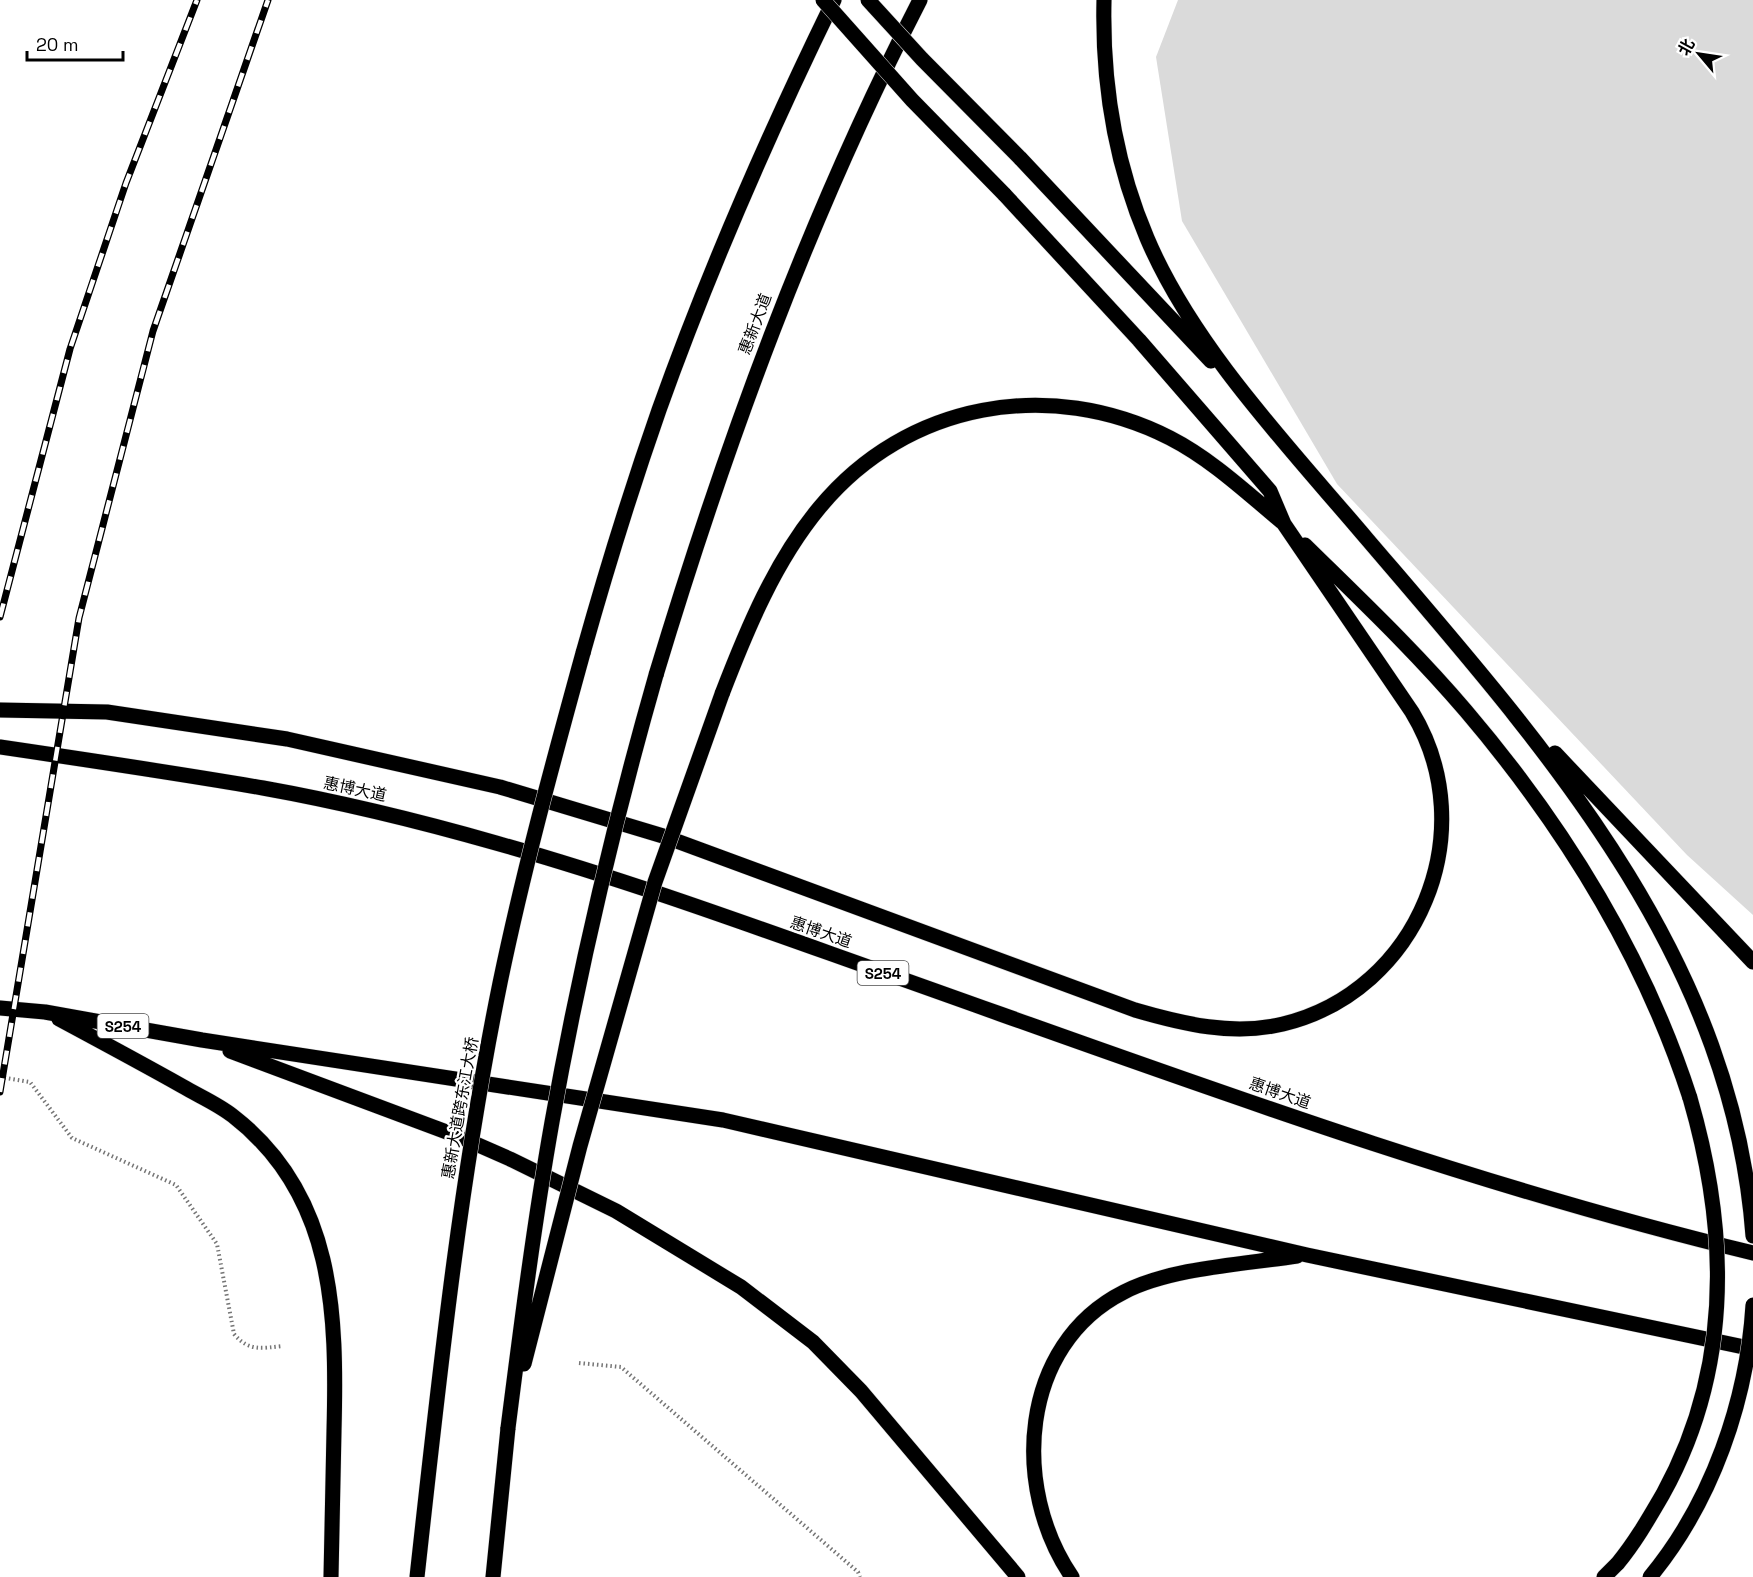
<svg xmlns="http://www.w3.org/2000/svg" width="1753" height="1577" viewBox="0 0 1753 1577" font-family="'Space Grotesk','Noto Sans SC',sans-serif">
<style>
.green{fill:#dadada}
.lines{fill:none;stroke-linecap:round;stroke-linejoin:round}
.primary-casing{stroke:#dbdbdb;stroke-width:16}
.path{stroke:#757575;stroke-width:4;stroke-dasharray:1.5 3;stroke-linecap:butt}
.primary{stroke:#000;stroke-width:15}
.rail-casing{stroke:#000;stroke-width:7}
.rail{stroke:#fff;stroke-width:4.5;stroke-dasharray:14;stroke-linecap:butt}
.primary-bridge-casing{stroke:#dbdbdb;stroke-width:16;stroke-linecap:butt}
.primary-bridge{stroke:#000;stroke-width:15}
.labels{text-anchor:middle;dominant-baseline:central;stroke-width:4.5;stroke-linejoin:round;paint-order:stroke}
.shield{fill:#fff;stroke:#4c4c4c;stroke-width:1.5}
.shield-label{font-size:15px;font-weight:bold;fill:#000}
.street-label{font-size:16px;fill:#000;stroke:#fff}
</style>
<rect width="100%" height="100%" fill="#fff"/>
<path class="green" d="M1178,0h575v915l-66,-60 -350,-371 -155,-263 -26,-164z"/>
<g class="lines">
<g class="primary-casing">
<path id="primary" d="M1104,0c-2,82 11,163 43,238 46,109 144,211 220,301 175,205 365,414 386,697
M1020,158l191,203
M1305,545c55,54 111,107 161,166 97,114 178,245 224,387
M583,653c23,-82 48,-163 76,-243 50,-140 110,-277 175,-410
M656,675c70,-232 153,-459 264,-675
M722,694c25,-65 53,-133 98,-187 87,-105 230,-130 350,-69 41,21 76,54 112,84
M0,710l107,2 180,27 213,48 163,49 472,174c48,14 98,26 148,14 136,-33 201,-193 129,-312l-128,-188 -14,-33 -131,-151 -135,-146
M0,747c88,13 176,26 263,41 78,14 156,33 233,55 132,37 262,85 392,131 285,101 570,208 865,279
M1555,753l198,209
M0,1008l45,4 157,28 521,80 584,135 446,94
M59,1019c41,22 82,44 123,67 17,10 36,18 51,30 102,79 104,198 101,315 -1,49 -2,97 -3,146
M230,1051l230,86 50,22 106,52 125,76 72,55 48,49 157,186
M493,1577l15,-149
M1072,1577c-61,-89 -53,-232 52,-285 46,-24 121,-28 173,-36
M1604,1577l14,-14"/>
</g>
<path class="path" d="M0,1077l30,5 42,56 104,47 41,59 17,90c15,18 28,14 49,12
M579,1363l42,4 237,205 2,5"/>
<use href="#primary" class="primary"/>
<g class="rail-casing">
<path id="rail" d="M0,617l70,-268 56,-166 71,-183
M0,1092l79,-474 74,-287 115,-331"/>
</g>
<use href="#rail" class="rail"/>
<g class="primary-bridge-casing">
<path id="primary-bridge" d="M823,0l89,100 92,94
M868,0l54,59 98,99
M524,1364l56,-218 75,-264 67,-188
M508,1428c13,-102 26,-204 44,-306 27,-151 62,-300 104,-447
M1618,1563c18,-22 31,-45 45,-69 69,-125 66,-262 27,-396
M417,1577c22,-199 43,-398 83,-594 23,-111 53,-221 83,-330
M1650,1577c62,-75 97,-176 103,-272"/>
</g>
<use href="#primary-bridge" class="primary-bridge"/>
</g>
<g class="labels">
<g class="shield">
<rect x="857.5" y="961" width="51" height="24" rx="4.5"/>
<rect x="97.5" y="1014" width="51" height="24" rx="4.5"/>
</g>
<g class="shield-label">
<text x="883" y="973">S254</text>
<text x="123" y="1026">S254</text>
</g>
<g class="street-label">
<text transform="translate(755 324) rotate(-69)">惠新大道</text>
<text transform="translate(355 789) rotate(12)">惠博大道</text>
<text transform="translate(821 932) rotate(19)">惠博大道</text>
<text transform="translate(1280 1093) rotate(19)">惠博大道</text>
<text transform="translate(460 1108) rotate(-80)">惠新大道跨东江大桥</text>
</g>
</g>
<g transform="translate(1699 54) rotate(299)" stroke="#ffffff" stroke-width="4.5" paint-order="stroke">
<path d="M0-4.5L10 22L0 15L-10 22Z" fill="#000000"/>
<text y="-9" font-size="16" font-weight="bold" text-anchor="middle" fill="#000000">北</text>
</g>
<path d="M27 51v9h96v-9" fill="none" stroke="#000000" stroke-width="3"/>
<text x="36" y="51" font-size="18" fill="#000000" stroke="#ffffff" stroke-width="4.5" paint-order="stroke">20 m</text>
</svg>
